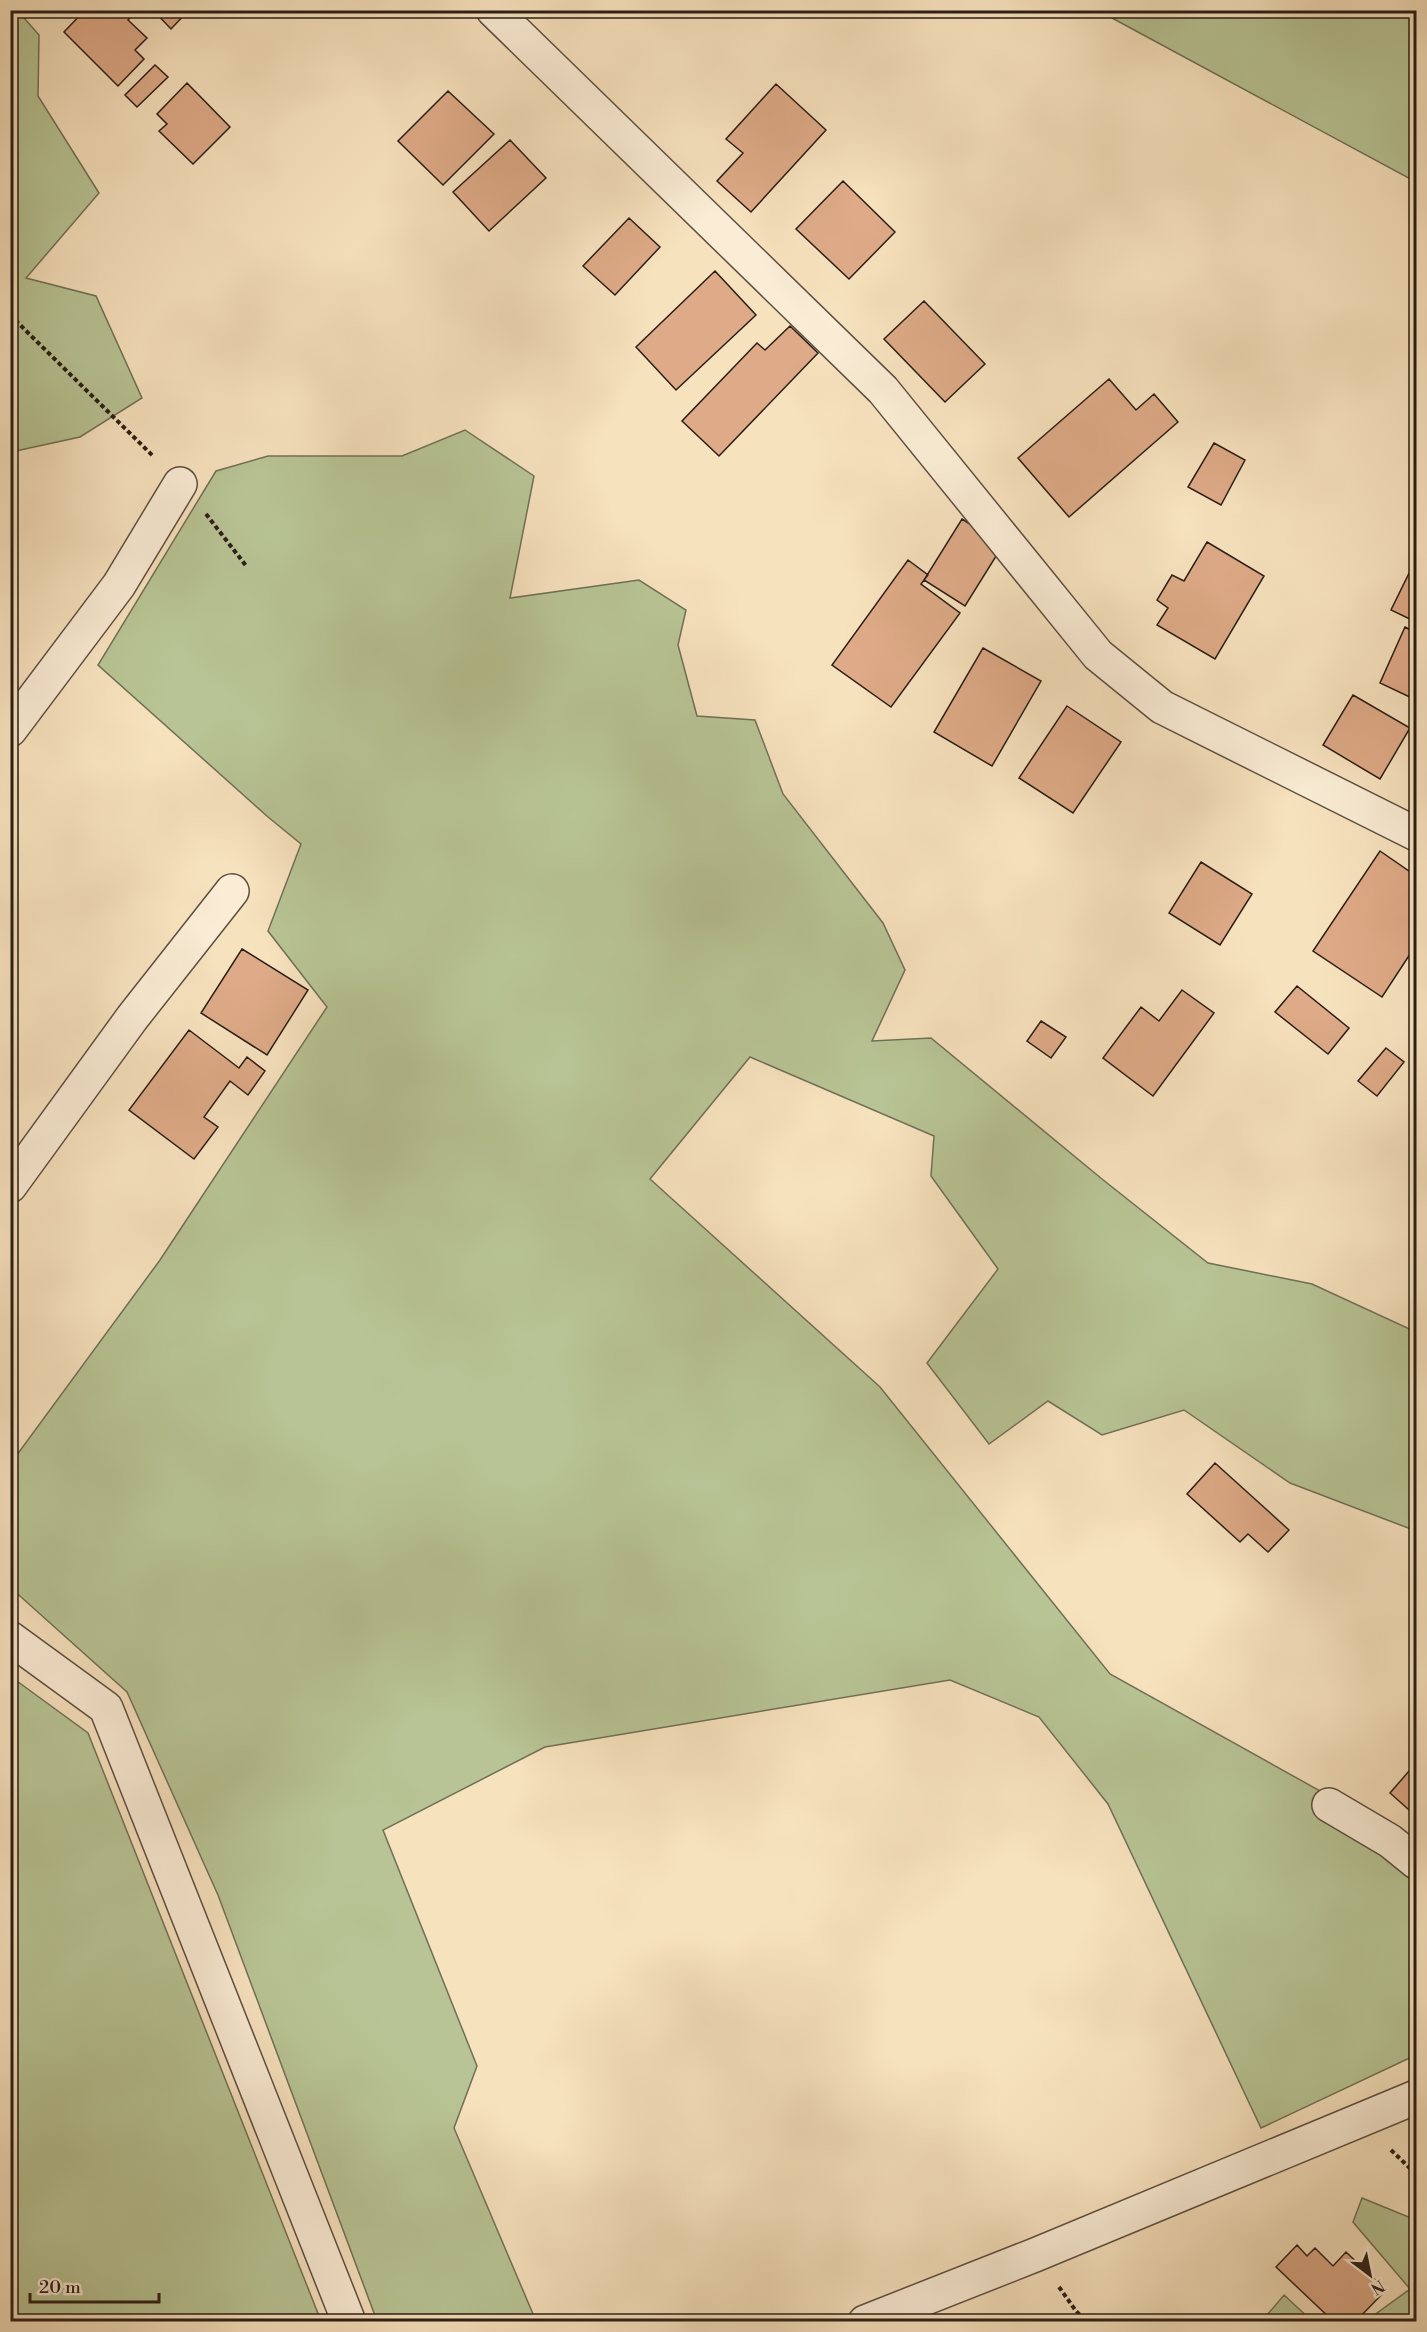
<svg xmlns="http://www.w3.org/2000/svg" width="1427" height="2332" viewBox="0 0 1427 2332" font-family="'Libre Bodoni',serif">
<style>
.green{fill:#b8c495;stroke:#717056;stroke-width:1.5}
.building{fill:#deaa87;stroke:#2a1d17;stroke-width:1.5}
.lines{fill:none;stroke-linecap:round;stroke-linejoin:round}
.minor-casing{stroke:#5d4e41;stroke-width:36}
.tertiary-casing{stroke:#5d4e41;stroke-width:36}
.path{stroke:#2a1d17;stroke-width:4;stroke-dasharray:4.5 3;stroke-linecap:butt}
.minor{stroke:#faecd5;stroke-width:33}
.tertiary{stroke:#faecd5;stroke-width:33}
</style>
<rect width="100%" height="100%" fill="#f7e2be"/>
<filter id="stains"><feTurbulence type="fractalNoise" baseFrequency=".00333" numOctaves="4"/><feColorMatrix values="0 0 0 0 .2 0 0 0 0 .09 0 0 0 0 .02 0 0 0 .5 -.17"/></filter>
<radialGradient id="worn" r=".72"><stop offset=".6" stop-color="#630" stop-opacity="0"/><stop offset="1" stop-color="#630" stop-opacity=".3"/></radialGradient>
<path class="green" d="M10,11h8l21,24 -1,61 61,97 -73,85 70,18 46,102 -62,39 -69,15z
M1099,11h317v171z
M465,430l69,46 -24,122 129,-18 47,30 -8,35 19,71 58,4 28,74 100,129 22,47 -33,71 59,-3 171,141 106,84 104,21 104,48v199l-126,-48 -106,-73 -82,25 -54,-34 -59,43 -62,-81 71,-94 -67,-93 3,-40 -184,-79 -100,122 230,208 230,287 273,152 33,27v202l-155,73 -153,-324 -69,-87 -89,-37 -405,67 -162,83 94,236 -23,62 82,193h-159l-159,-426 -91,-203 -116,-104v-125l149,-203 167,-253 -59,-76 33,-87 -33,-27 -170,-152 118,-194 52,-15h134z
M10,1676l78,57 233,588h-310z
M1362,2198l54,22v101h-50l44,-32 -57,-67z
M1284,2295l28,26h-50z"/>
<path class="building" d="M85,10h52l-9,10 19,18 -12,12 9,9 -26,27 -54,-54z
M153,10h36l-18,19z
M155,65l13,12 -31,30 -12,-12z
M187,83l43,44 -37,37 -34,-33 8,-7 -10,-10z
M776,84l50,46 -75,82 -34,-31 26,-28 -17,-14z
M448,91l46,43 -51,51 -45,-44z
M510,140l36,38 -57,53 -36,-39z
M843,181l52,51 -46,47 -53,-50z
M629,218l31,29 -45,48 -32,-29z
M715,271l41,44 -80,75 -40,-43z
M924,301l61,63 -40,38 -61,-63z
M790,326l28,27 -99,103 -37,-35 75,-78 8,7z
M1109,379l27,31 18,-16 24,28 -109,95 -51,-59z
M1214,443l31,17 -24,45 -33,-18z
M962,519l41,26 -38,61 -41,-26z
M1207,542l57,34 -49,83 -58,-34 11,-17 -11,-8 15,-25 12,6z
M1416,559v63l-25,-12z
M908,560l20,15 -7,9 39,29 -69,94 -59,-42z
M1405,627l11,6v67l-36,-17z
M983,648l58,33 -49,85 -58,-34z
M1353,695l57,33 -30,51 -57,-34z
M1067,706l54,36 -48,71 -54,-35z
M1380,851l36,25v69l-34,52 -69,-46z
M1201,862l51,32 -32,51 -51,-32z
M242,949l66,41 -41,65 -66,-42z
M1297,986l52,42 -21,26 -53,-42z
M1182,990l32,23 -61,83 -50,-38 38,-51 18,14z
M1041,1021l25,16 -15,21 -24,-17z
M189,1030l50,38 8,-11 18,14 -17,24 -18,-14 -26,36 14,10 -24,32 -65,-49z
M1386,1048l18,14 -27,34 -19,-15z
M1215,1463l74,67 -21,22 -20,-18 -8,8 -53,-48z
M1416,1763v53l-26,-23z
M1297,2245l10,11 8,-8 18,18 13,-14 40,38 -31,32h-21l-58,-55z"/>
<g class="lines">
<g class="minor-casing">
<path id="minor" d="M493,10l390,380 215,265 64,52 254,127
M10,730l109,-145 61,-101
M10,1186l122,-168 100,-127
M10,1638l96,70 243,614
M1329,1805l61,36 26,21"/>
</g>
<g class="tertiary-casing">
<path id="tertiary" d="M865,2322l170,-67 381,-158"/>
</g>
<path class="path" d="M10,315l143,141
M206,514l41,53
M1391,2150l25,24
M1059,2287l17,24 11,11"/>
<use href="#minor" class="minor"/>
<use href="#tertiary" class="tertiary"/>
</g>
<rect width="1427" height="2332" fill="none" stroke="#f7e2be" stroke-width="36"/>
<rect x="12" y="12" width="1403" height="2308" fill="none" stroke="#2a1d17" stroke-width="3"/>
<rect x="18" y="18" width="1391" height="2296" fill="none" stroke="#2a1d17" stroke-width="1.5"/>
<g transform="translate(1370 2275) rotate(148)" stroke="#faecd5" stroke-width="4.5" paint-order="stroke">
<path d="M0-4.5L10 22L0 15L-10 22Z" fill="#2a1d17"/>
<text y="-9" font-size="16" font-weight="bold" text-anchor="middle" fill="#2a1d17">N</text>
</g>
<path d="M30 2293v9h129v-9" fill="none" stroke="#2a1d17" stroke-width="3"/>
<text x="39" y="2293" font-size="18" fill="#2a1d17" stroke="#faecd5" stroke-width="4.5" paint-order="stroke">20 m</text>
<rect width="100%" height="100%" filter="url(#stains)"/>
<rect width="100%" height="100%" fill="url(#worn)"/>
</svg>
